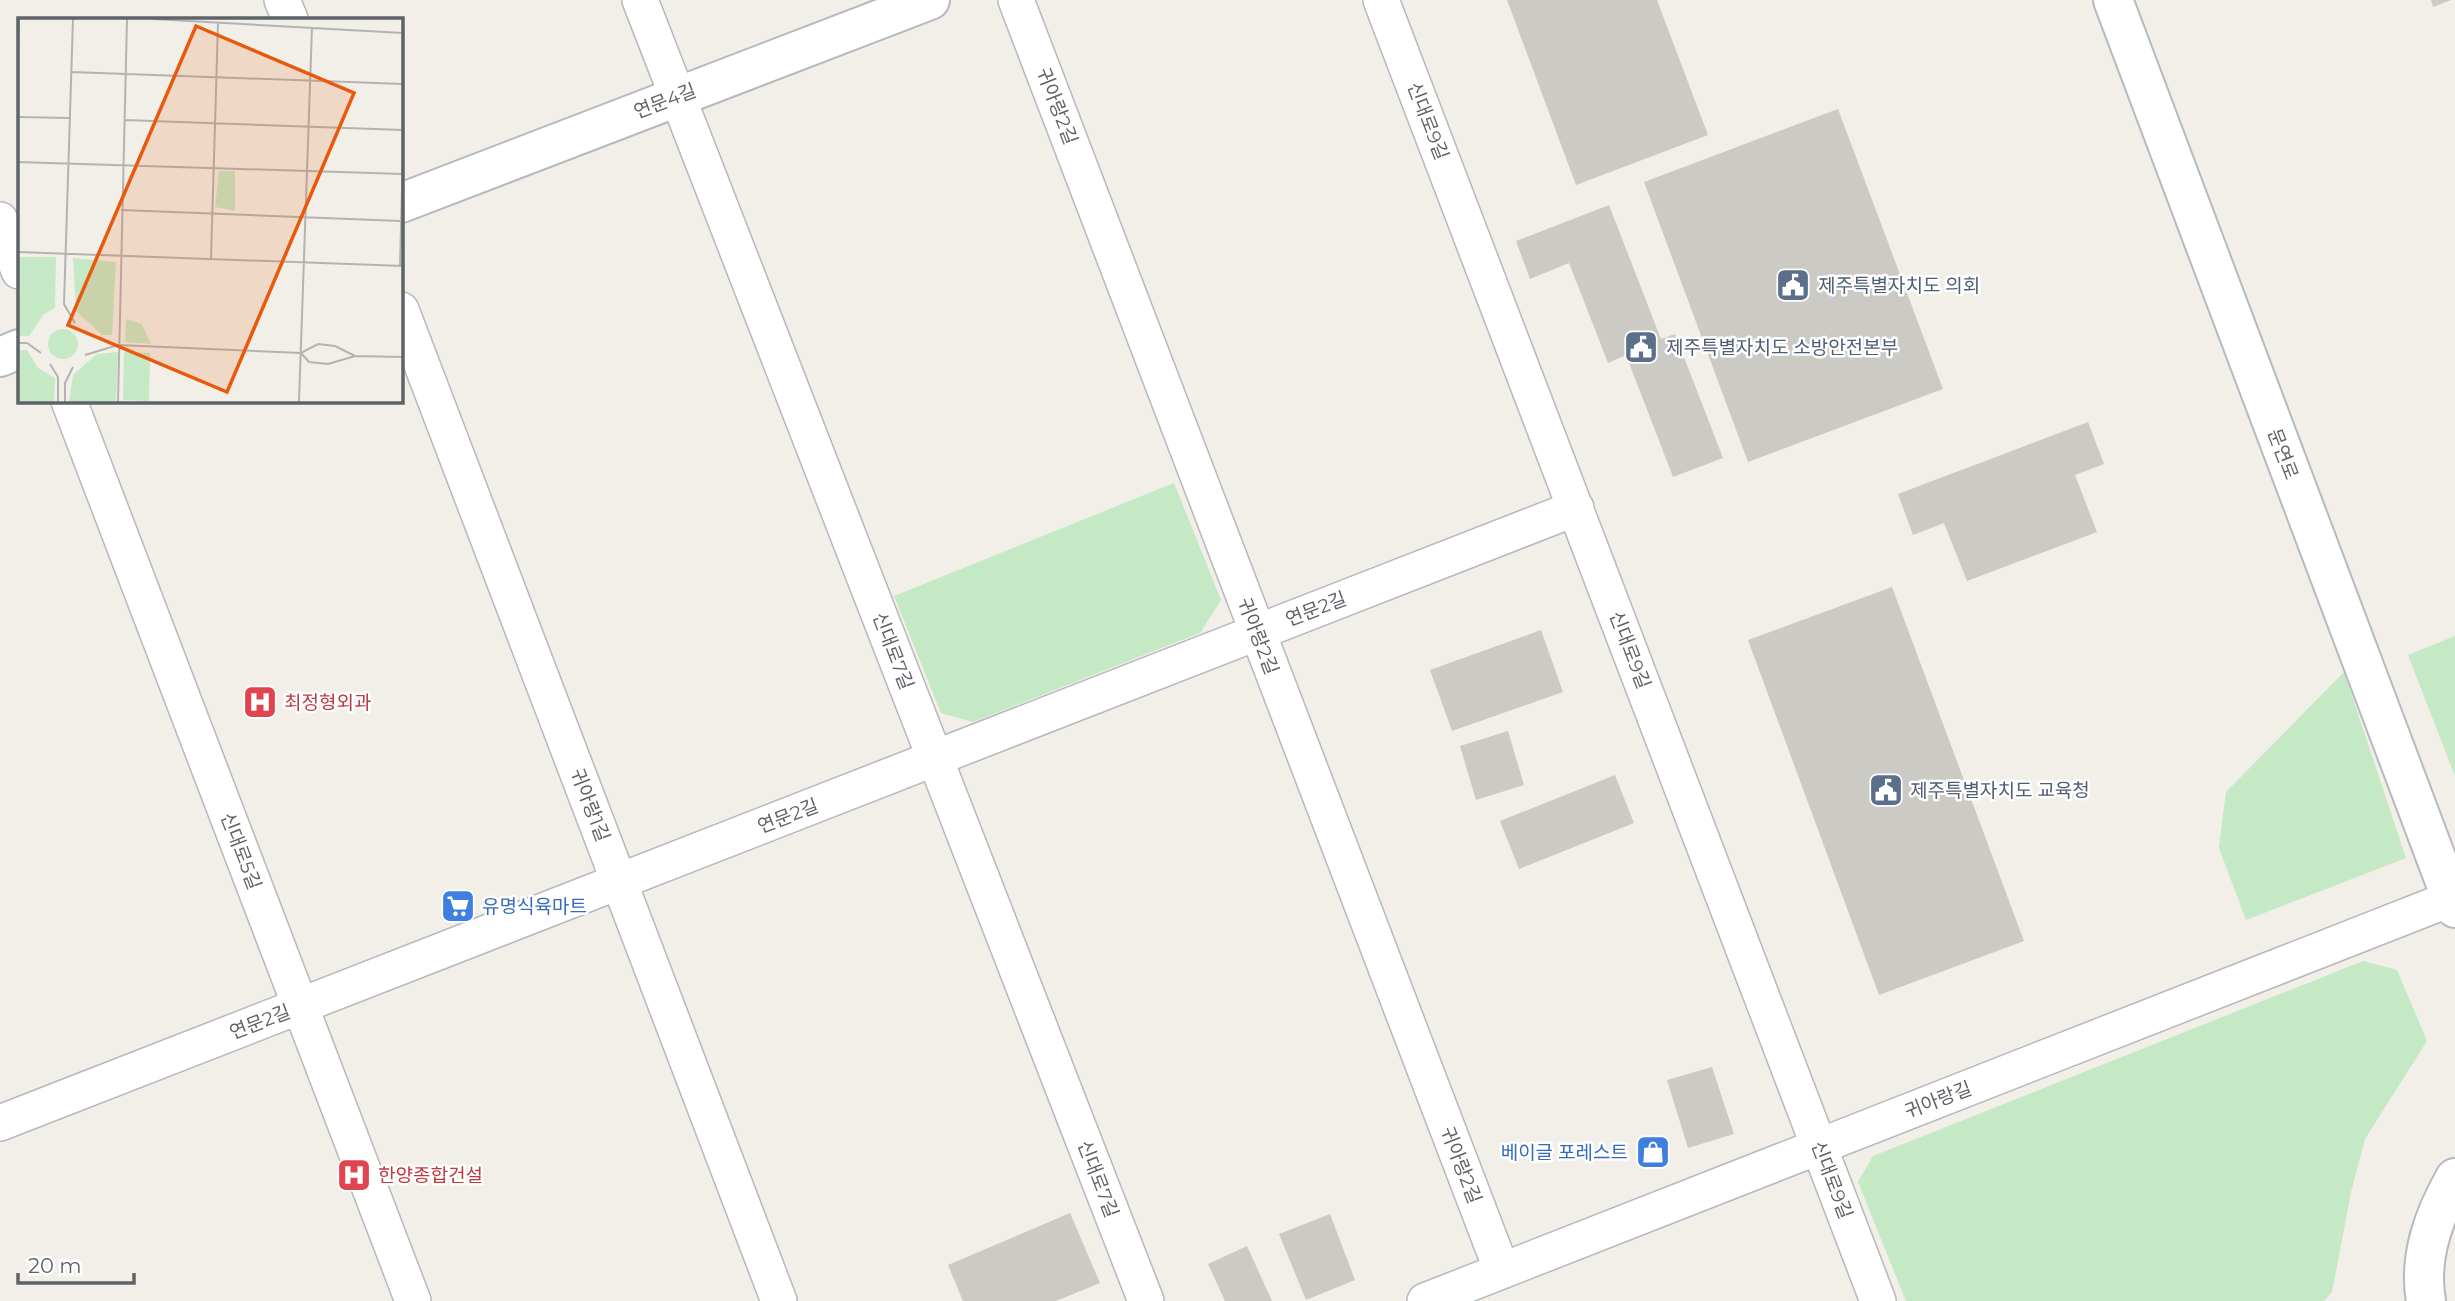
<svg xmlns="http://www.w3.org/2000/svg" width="2455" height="1301" viewBox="0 0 2455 1301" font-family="Montserrat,'Noto Sans KR',sans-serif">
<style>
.green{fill:#c5e8c5}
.building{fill:#cccac5}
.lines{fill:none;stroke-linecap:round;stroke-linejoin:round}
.minor-casing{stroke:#b5b8bc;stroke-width:38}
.tertiary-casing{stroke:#b5b8bc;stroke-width:42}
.secondary-casing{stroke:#b6babf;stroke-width:42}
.minor{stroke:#fff;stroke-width:35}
.tertiary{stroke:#fff;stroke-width:38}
.secondary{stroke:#fff;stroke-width:38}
.labels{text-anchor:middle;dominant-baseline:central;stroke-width:5;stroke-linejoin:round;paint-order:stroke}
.street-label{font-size:19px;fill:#5f6368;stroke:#fff}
.service-label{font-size:19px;fill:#4e5e75;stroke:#fff;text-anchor:start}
.health-label{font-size:19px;fill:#be3a42;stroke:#fff;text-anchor:start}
.shop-label{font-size:19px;fill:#366cbe;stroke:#fff;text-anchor:start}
.inset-road{fill:none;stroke:#b3b3b1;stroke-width:2}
.view{fill:#e8590c;fill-opacity:0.15;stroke:#e8590c;stroke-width:3.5}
.inset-edge{fill:none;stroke:#5f6368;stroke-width:3.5}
</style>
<rect width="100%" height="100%" fill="#f1efe8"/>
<path class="green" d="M1174,483l47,117 -21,33 -227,89 -32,-9 -47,-117z
M2455,636v140l-47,-121z
M2344,672l62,186 -160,62 -27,-72 7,-56z
M2363,961l34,9 30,71 -62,98 -14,53 -19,100 -8,9h-418l-48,-119 15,-26z"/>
<path class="building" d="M1507,0h150l51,135 -132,50z
M2431,0h20l-18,7z
M1838,109l105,280 -195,73 -104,-280z
M1609,205l52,134 14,-5 48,124 -50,19 -47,-122 -18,8 -39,-100 -39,16 -14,-38z
M2088,422l16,42 -29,11 22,57 -130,49 -23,-58 -31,12 -15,-41z
M1892,587l132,354 -145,54 -131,-355z
M1541,630l22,62 -111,39 -22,-61z
M1508,731l16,54 -48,15 -16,-54z
M1615,775l19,48 -115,46 -19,-48z
M1712,1067l22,67 -46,14 -21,-68z
M1070,1213l30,70 -44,18h-93l-15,-36z
M1330,1214l25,66 -49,20 -27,-66z
M1247,1246l25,55h-47l-17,-37z"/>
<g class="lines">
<g class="minor-casing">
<path id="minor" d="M282,0l8,19
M640,0l506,1301
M1016,0l486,1271
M1381,0l497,1301
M0,220l19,51
M401,310l378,991
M69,401l344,900
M0,1123l1576,-615
M1425,1301l1030,-404"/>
</g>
<g class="tertiary-casing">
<path id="tertiary" d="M401,203l529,-203
M0,357l19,-8"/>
</g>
<g class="secondary-casing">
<path id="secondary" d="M2113,0l342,908
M2426,1301c-8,-44 8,-86 29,-123"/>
</g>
<use href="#minor" class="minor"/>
<use href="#tertiary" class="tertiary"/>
<use href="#secondary" class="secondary"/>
</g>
<defs>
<g id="civic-square" transform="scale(1.75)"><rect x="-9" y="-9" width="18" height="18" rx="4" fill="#5c6f8a" stroke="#fff"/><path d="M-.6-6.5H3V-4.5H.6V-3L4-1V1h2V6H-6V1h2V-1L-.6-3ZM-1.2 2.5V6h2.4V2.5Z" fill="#fff"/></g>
<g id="hospital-square" transform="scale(1.75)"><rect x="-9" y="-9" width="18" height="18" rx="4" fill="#e0444e" stroke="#fff"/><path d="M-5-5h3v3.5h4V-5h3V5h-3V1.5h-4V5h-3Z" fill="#fff"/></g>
<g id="supermarket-square" transform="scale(1.75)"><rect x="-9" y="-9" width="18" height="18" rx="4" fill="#3f7fe0" stroke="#fff"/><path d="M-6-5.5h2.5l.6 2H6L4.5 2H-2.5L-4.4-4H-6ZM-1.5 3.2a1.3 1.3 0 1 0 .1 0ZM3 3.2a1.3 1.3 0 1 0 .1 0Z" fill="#fff"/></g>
<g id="shop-square" transform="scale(1.75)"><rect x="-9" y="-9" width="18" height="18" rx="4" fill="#3f7fe0" stroke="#fff"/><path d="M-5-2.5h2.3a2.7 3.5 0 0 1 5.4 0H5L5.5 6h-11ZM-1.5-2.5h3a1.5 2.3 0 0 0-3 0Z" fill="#fff"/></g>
</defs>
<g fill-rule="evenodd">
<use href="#civic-square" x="1793" y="285"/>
<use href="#civic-square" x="1641" y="347"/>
<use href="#hospital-square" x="260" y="702"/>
<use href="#civic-square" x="1886" y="790"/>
<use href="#supermarket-square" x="458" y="906"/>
<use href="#shop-square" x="1653" y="1152"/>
<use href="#hospital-square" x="354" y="1175"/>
</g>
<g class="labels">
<g class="street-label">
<text transform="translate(665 101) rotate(-21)">연문4길</text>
<text transform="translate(1057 106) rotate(69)">귀아랑2길</text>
<text transform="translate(1428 121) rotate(69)">신대로9길</text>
<text transform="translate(2283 454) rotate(69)">문연로</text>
<text transform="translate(1316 609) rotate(-21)">연문2길</text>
<text transform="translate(1258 636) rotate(69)">귀아랑2길</text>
<text transform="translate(1630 650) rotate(69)">신대로9길</text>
<text transform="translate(893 651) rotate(69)">신대로7길</text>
<text transform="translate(590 805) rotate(69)">귀아랑1길</text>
<text transform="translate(788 816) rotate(-21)">연문2길</text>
<text transform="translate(241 851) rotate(69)">신대로5길</text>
<text transform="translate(260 1022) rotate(-21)">연문2길</text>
<text transform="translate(1938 1100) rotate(-21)">귀아랑길</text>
<text transform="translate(1461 1165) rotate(69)">귀아랑2길</text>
<text transform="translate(1098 1179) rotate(69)">신대로7길</text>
<text transform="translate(1832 1180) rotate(69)">신대로9길</text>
</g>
<g class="service-label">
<text x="1818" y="285">제주특별자치도 의회</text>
<text x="1666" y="347">제주특별자치도 소방안전본부</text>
<text x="1910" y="790">제주특별자치도 교육청</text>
</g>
<g class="health-label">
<text x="284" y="702">최정형외과</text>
<text x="378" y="1175">한양종합건설</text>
</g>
<g class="shop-label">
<text x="482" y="906">유명식육마트</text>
<text x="1628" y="1152" text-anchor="end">베이글 포레스트</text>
</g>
</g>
<g transform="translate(18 18)">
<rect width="385" height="385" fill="#f1efe8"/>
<path d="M201,153h16v40l-20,-4zM0,239h38l-1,51 -11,6 -15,22h-11zM55,240l43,4 -4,73h-10l-26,-24zM108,301l16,5 9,20 -26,-2zM30 326a15 15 0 1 1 30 0a15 15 0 1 1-30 0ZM0,332h9l11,18 17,10 -1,24h-36zM100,334l-2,50h-47l4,-27 24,-21zM106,334l26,1 -1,48 -26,-1z" fill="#c5e8c5"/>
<path class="inset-road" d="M55,1l-9,285 11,19M135,1l250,14M0,34l1,-33M54,54l331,12M0,99l51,1M106,102l279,10M0,144l385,12M103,192l279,11M0,234l385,14M193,241l7,-236M382,248l3,-115M0,325h9l14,10M283,335l8,9 19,2 27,-8 48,1M67,337l33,-10 183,8 17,-9 17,2 20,10M32,346l8,13v25M47,384v-19l8,-16M100,384l9,-383M281,384l13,-375"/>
<path class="view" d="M178,8l158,67 -127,299 -159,-67z"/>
<rect width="385" height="385" class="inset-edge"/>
</g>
<path d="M18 1273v10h116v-10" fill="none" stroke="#5f6368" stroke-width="3.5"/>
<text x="28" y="1273" font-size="21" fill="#5f6368" stroke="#ffffff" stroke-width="5" paint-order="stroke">20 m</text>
</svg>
